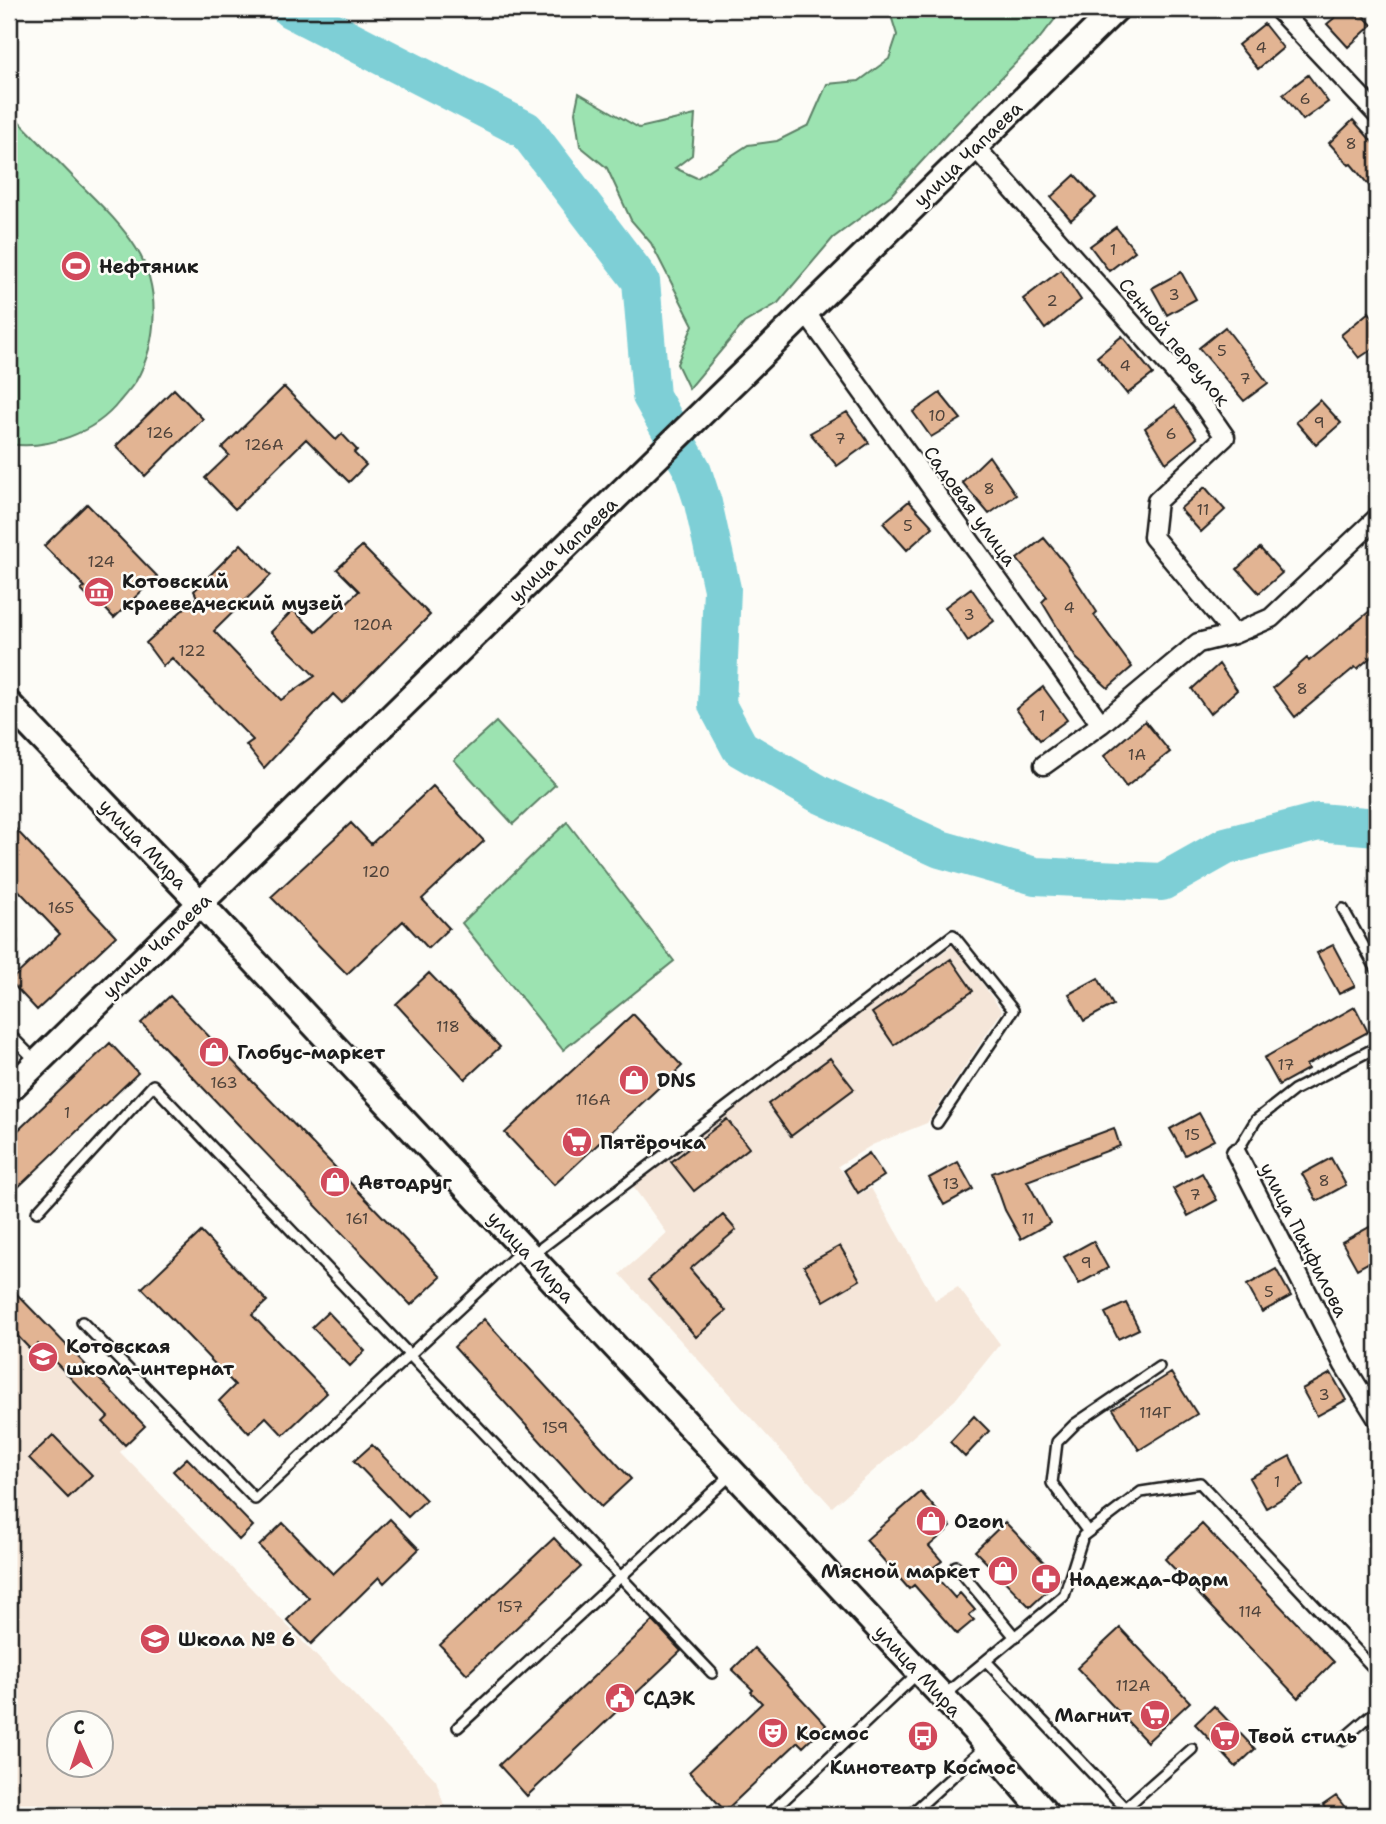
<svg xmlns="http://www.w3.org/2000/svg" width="1386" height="1824" viewBox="0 0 1386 1824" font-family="'Shantell Sans',sans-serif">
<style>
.built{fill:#f5e6d9;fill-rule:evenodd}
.green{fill:#9ce3b1;stroke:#5c8066;stroke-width:2}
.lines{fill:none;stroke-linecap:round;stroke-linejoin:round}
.river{stroke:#7ecfd6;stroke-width:38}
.building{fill:#e2b493;stroke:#1c1c1c;stroke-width:2}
.lane-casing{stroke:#1c1c1c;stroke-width:14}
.street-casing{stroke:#1c1c1c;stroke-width:23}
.secondary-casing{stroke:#1c1c1c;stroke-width:30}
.lane{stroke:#fdfcf7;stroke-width:9}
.street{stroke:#fdfcf7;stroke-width:18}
.secondary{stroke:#fdfcf7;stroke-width:24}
.labels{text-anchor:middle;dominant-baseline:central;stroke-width:5;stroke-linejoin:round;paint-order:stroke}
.number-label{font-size:16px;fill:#4e423a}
.street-label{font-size:19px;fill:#1c1c1c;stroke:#fdfcf7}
.poi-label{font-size:19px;font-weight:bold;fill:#1c1c1c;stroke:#fdfcf7;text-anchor:start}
</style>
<rect width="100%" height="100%" fill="#fdfcf7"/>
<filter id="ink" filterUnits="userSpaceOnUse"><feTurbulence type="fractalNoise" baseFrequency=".0143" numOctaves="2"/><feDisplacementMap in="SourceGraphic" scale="14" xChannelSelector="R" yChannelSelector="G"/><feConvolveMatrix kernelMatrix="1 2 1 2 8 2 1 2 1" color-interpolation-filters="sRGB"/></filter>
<g filter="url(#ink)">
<path class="built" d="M954,944l48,67 -75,112 -55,22 -34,21 21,28 12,-6 64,112 23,-13 42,57 -45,56 -123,107 -212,-233 47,-41 -36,-49z
M9,1288l137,138 -26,26 316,328 11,35h-438zM60,1722h42v42h-42z"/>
<path class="green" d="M889,9h174l-24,30 -84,86 -64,70 -58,43 -55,65 -34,20 -55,66 -12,-25 16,-39 -42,-82 -20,-23 -24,-52 -27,-22 -5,-34 4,-19 60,35 56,-13 -3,40 -17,13 22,10 51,-33 29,-4 32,-16 18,-41 32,-3 30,-22 8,-24z
M9,111c23,24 47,48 71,73 20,20 41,40 56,64 25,39 22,94 0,133 -5,7 -11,14 -17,21 -24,31 -72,48 -110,42z
M496,722l59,63 -42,39 -59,-64z
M567,822l107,139 -111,89 -101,-127z"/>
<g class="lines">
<path class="river" d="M290,9l236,121 115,151 10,115 41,73 11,34 19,86 -5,116 23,43 79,46 121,55 95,27 127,6 64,-36 92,-24 59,5"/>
</g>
<path class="building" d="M1345,9h12l15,16 -24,22 -21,-23z
M1264,24l19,24 -25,21 -20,-24z
M1308,75l20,27 -25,18 -20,-26z
M1353,120l24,27v48l-26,-31 -2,1 -20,-22z
M1075,175l21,23 -25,22 -20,-23z
M1116,227l19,24 -26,20 -19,-25z
M1061,270l20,30 -36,29 -22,-30z
M1181,272l15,27 -29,16 -15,-27z
M1369,312l8,11v23l-18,12 -18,-23z
M1225,327l43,56 -24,18 -45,-53z
M1122,336l31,38 -26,20 -30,-37z
M284,387l52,53 6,-6 15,16 -3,3 12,12 -17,17 -43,-43 -71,70 -30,-31 24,-23 -7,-7z
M174,389l29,30 -58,57 -29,-30z
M940,393l21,26 -30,18 -18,-25z
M1320,400l21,23 -25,22 -20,-23z
M1175,406l22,32 -31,25 -21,-35z
M847,412l22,31 -32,23 -27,-33z
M989,456l27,39 -27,19 -27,-32z
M1205,487l20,23 -24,22 -21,-23z
M909,501l24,26 -26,23 -24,-27z
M87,504l70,72 -43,42 -14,-15 -3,3 -16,-16 4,-3 -41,-41z
M1044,538l21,25 32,49 -3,3 38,52 -24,21 -32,-30 -34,-56 5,-5 -30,-38z
M241,544l30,31 -57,56 67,69 34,-24 -44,-44 22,-22 23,22 43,-41 -22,-22 25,-23 68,69 -88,88 -9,-9 -69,74 -18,-23 7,-5 -81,-82 -9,8 -17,-23 51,-46 -3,-6z
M1260,548l22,25 -23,20 -22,-24z
M971,588l23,33 -26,20 -23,-34z
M1377,605v47l-20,17 -2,-2 -60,50 -22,-29 34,-30 2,3z
M1219,664l18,26 -27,24 -18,-25z
M1043,687l24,33 -27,20 -24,-31z
M1145,721l25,31 -44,35 -22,-31z
M433,786l51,55 -62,58 27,29 -21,20 -25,-27 -56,53 -76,-77 80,-74 20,21z
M9,822l107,114 -79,74 -27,-29 50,-47 -51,-54z
M1333,945l22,41 -16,8 -22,-41z
M951,959l22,32 -79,54 -22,-32z
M429,973l71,74 -35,32 -69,-75z
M1098,978l15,27 -29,16 -15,-27z
M170,996l271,281 -30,28 -270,-282z
M1355,1007l13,25 -62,33 2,4 -29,16 -15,-27z
M633,1014l49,52 -128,119 -49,-52z
M110,1043l28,30 -129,123v-57z
M830,1058l24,31 -63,47 -23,-32z
M1199,1113l15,27 -29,15 -15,-26z
M727,1119l22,29 -55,43 -23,-29z
M1114,1128l6,18 -93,35 23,42 -29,16 -16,-29 -13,-37z
M869,1153l15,23 -26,17 -14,-23z
M1331,1158l15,27 -29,16 -15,-27z
M958,1162l15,27 -29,16 -15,-27z
M1202,1173l15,27 -29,16 -15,-27z
M723,1215l13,15 -46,39 36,42 -30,26 -48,-57z
M1371,1226l6,11v21l-20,11 -15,-27z
M201,1232l66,69 -15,14 75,78 -44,42 -17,-18 -17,16 -30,-32 16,-16 -93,-97z
M1093,1241l15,27 -29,16 -15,-27z
M840,1246l20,34 -36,21 -20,-35z
M1276,1269l15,27 -29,16 -15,-27z
M9,1286l136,140 -20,19 -22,-23 5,-5 -70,-73 -7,6 -22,-23z
M1126,1303l13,26 -21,10 -13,-26z
M328,1312l37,39 -15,15 -38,-39z
M484,1319l147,160 -30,28 -147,-160z
M1171,1373l26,41 -58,36 -26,-41z
M1331,1373l15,27 -29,16 -15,-27z
M974,1416l15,15 -24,26 -15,-15z
M53,1435l39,40 -24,23 -39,-40z
M372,1445l54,55 -18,17 -54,-56z
M1290,1456l14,29 -38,23 -17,-30z
M187,1458l66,68 -14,14 -66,-69z
M921,1492l30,35 -22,19 13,15 -12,9 25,28 5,-5 15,17 -6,5 5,5 -17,14 -43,-49 -5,4 -43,-49z
M390,1519l29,30 -35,34 -5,-6 -68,67 -24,-24 22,-22 -50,-52 24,-23 50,51z
M1005,1522l55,57 -30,28 -55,-56z
M1202,1524l132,138 -36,36 -133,-139z
M554,1538l27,29 -114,107 -27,-29z
M653,1621l28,30 -154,145 -28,-31z
M1120,1628l70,74 -43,40 -70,-74z
M754,1648l72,77 -23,22 -5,-5 -73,69 -36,-39 73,-69 -11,-11 2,-2 -21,-20z
M1214,1706l41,43 -19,18 -41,-43z
M1336,1796l15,19h-21l-7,-10z"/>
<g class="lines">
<g class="lane-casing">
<path id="lane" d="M1343,909l34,61
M9,938l3,4 -3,3
M9,1034l27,27
M1236,1153l20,-33 38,-30 83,-43
M37,1212l116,-127 559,588
M532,1255l421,-320 60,75 -76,113
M82,1322l173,177 267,-249
M1088,1532l-36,-49 5,-41 18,-18 84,-57
M956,1566l59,71
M986,1661l139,147 67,-59
M943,1696l121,-100 19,-60 58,-44 59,-9 177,189
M458,1727l274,-253
M1342,1740l35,-30
M768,1815l150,-142
M910,1815l76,-69"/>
</g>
<g class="street-casing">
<path id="street" d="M1278,9l99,105
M975,147l223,251 27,39 -68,64 -4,36 81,97
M806,313l295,411
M1044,765l57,-41 97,-81 36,-9 37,-16 106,-100
M1236,1153l108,212 33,53"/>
</g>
<g class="secondary-casing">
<path id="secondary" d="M9,704l192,200 772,825 74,86
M9,1090l1107,-1081"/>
</g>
<use href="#lane" class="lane"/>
<use href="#street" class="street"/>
<use href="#secondary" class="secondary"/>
</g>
</g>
<defs>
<g id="stadium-disc" transform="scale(1.575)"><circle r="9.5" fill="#d1495b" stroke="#fdfcf7"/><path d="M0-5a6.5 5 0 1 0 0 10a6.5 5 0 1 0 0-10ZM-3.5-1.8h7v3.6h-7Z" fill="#fff"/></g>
<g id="museum-disc" transform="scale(1.575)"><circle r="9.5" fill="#d1495b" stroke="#fdfcf7"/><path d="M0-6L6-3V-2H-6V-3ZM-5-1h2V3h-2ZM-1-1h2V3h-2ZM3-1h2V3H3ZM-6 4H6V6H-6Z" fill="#fff"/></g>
<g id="shop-disc" transform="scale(1.575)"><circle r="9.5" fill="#d1495b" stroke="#fdfcf7"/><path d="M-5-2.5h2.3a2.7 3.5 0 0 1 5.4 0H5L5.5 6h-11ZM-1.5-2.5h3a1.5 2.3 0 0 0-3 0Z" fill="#fff"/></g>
<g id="supermarket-disc" transform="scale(1.575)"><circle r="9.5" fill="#d1495b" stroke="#fdfcf7"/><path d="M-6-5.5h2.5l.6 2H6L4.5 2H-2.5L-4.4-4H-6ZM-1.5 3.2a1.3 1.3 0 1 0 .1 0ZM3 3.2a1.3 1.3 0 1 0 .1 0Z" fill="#fff"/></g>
<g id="school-disc" transform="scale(1.575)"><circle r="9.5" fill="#d1495b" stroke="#fdfcf7"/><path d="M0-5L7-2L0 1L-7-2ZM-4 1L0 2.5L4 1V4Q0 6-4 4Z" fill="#fff"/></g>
<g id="pharmacy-disc" transform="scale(1.575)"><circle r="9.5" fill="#d1495b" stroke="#fdfcf7"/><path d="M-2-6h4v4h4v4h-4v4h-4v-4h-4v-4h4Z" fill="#fff"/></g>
<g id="civic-disc" transform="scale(1.575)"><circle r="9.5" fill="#d1495b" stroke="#fdfcf7"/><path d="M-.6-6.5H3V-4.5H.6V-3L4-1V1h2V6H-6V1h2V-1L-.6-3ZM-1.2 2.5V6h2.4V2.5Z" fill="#fff"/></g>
<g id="theatre-disc" transform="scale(1.575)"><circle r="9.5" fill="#d1495b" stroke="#fdfcf7"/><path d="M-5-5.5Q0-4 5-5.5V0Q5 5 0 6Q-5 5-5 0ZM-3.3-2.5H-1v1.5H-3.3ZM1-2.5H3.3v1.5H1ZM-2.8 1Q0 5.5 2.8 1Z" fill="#fff"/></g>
<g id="bus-disc" transform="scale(1.575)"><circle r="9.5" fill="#d1495b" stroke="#fdfcf7"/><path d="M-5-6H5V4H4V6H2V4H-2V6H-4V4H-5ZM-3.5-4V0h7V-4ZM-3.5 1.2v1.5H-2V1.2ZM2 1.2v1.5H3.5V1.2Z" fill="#fff"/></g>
</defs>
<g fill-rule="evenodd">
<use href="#stadium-disc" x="76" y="266"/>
<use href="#museum-disc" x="99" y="592"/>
<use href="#shop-disc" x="214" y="1052"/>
<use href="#shop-disc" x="634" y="1080"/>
<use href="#supermarket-disc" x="577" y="1142"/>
<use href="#shop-disc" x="335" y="1182"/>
<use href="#school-disc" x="43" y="1357"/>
<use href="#shop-disc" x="931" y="1521"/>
<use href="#shop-disc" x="1003" y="1571"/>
<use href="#pharmacy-disc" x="1046" y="1579"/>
<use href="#school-disc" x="155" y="1639"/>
<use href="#civic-disc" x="620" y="1698"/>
<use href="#supermarket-disc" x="1155" y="1715"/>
<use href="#theatre-disc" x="773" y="1733"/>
<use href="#bus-disc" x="923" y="1736"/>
<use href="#supermarket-disc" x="1225" y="1736"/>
</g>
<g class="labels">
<g class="number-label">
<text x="1261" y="47">4</text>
<text x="1305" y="98">6</text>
<text x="1351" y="143">8</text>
<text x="1113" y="249">1</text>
<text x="1174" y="294">3</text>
<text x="1052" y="300">2</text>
<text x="1222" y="350">5</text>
<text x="1125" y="365">4</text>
<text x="1245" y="378">7</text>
<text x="937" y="415">10</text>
<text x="1319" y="422">9</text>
<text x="160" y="432">126</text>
<text x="1171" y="433">6</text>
<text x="840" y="438">7</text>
<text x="264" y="444">126А</text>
<text x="989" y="488">8</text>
<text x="1203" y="509">11</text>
<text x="908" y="525">5</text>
<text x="101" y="561">124</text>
<text x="1069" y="607">4</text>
<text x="969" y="614">3</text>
<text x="373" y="624">120А</text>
<text x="192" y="650">122</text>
<text x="1302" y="688">8</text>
<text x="1042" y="715">1</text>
<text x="1137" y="754">1А</text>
<text x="376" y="871">120</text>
<text x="61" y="907">165</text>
<text x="448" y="1026">118</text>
<text x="1286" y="1064">17</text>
<text x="224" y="1082">163</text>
<text x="593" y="1099">116А</text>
<text x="67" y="1112">1</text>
<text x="1192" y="1134">15</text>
<text x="1324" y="1180">8</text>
<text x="951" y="1183">13</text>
<text x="1195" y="1194">7</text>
<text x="357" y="1218">161</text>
<text x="1028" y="1218">11</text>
<text x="1086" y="1262">9</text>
<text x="1269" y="1291">5</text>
<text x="1324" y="1394">3</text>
<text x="1155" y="1412">114Г</text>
<text x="555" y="1427">159</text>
<text x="1277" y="1481">1</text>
<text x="510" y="1606">157</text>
<text x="1250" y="1611">114</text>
<text x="1133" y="1685">112А</text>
</g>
<g class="street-label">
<text transform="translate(968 154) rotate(-44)">улица Чапаева</text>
<text transform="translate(1174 342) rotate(50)">Сенной переулок</text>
<text transform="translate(970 506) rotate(54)">Садовая улица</text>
<text transform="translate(563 550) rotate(-44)">улица Чапаева</text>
<text transform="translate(143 844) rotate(46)">улица Мира</text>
<text transform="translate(157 946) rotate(-44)">улица Чапаева</text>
<text transform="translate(1304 1240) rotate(63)">улица Панфилова</text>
<text transform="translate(531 1257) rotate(47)">улица Мира</text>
<text transform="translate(918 1671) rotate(47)">улица Мира</text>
</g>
<g class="poi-label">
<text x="99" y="266">Нефтяник</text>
<text x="122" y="581">Котовский<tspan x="122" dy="22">краеведческий музей</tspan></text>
<text x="237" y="1052">Глобус-маркет</text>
<text x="657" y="1080">DNS</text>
<text x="600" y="1142">Пятёрочка</text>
<text x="358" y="1182">Автодруг</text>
<text x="66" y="1346">Котовская<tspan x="66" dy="22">школа-интернат</tspan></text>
<text x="954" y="1521">Ozon</text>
<text x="980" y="1571" text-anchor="end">Мясной маркет</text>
<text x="1069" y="1579">Надежда-Фарм</text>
<text x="178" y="1639">Школа № 6</text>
<text x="643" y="1698">СДЭК</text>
<text x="1132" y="1715" text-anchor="end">Магнит</text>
<text x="796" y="1733">Космос</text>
<text x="1248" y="1736">Твой стиль</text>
<text x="923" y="1767" text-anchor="middle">Кинотеатр Космос</text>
</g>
</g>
<rect width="1386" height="1824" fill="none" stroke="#fdfcf7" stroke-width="35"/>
<rect x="18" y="18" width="1351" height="1789" fill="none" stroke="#1c1c1c" stroke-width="2.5" filter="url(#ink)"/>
<g transform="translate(80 1744) rotate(357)"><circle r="33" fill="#fdfcf7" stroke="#a3a29f" stroke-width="2"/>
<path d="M0-5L12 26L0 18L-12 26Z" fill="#d1495b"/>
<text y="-10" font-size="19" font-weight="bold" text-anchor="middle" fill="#1c1c1c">С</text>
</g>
</svg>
